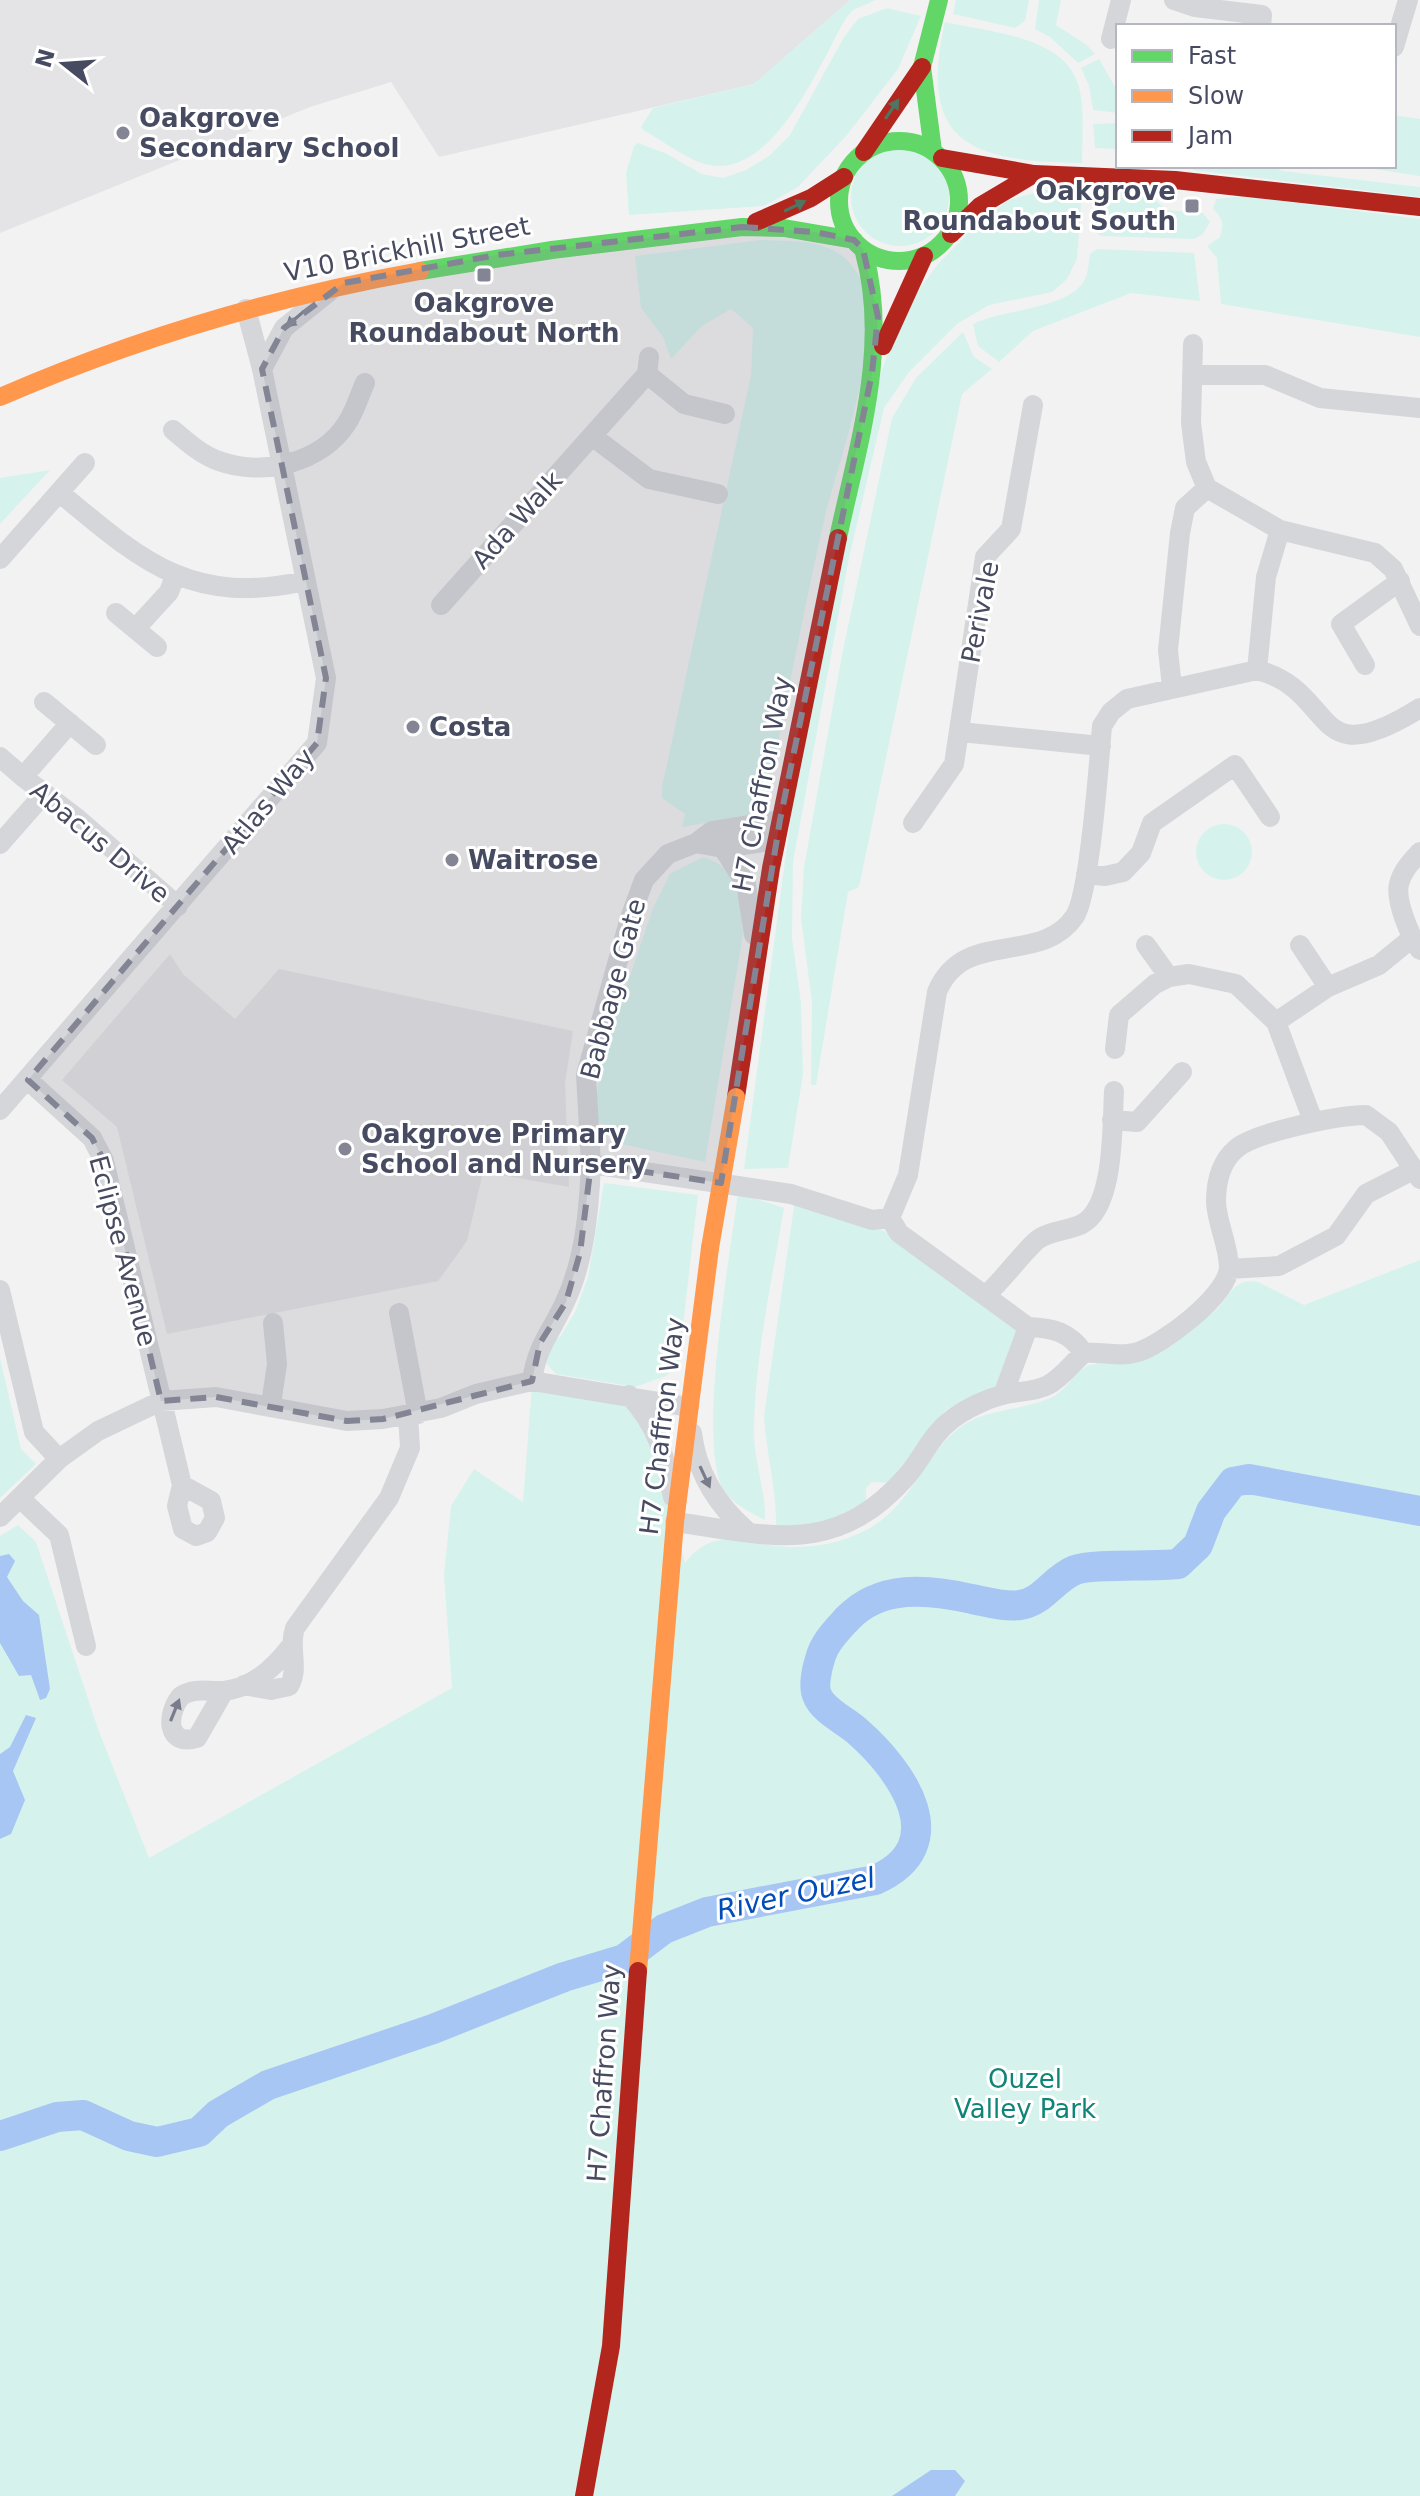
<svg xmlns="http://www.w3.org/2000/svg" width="1420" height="2496" viewBox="0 0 1420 2496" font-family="'DejaVu Sans',sans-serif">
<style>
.education{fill:#e4e3e5}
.green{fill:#d5f3ec}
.water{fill:#a7c6f4}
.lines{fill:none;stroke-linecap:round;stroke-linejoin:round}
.river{stroke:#a7c6f4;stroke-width:30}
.street{stroke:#d5d6da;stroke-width:20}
.fast{stroke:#63d668;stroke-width:18}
.slow{stroke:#ff974d;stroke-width:18}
.jam{stroke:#b3261e;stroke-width:18}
.slow-bridge{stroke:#ff974d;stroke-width:18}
.oneway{fill:#4f7563}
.oneway2{fill:#797c8b}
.marked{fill:#838594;fill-opacity:0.2;stroke:#838594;stroke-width:6;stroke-dasharray:16 10;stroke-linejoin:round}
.poi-dot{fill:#838594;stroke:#fff;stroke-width:3}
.labels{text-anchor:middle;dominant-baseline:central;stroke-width:6;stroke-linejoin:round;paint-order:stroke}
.poi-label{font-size:26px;font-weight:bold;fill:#474b61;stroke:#fff;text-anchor:start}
.street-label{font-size:26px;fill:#474b61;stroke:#fff}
.park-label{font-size:26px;fill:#0e8577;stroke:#fff}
.water-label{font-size:28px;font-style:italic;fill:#004cba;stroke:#fff}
</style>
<rect width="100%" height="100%" fill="#f3f2f2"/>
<path class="education" d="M0,0h850l-96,84 -315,73 -48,-75 -81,25 -310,126z
M170,954l13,20 52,45 44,-50 294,62 -8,52 4,104 -86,-15 -16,69 -29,40 -271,53 -50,-207 -55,-47z"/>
<path class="green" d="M850,0h26l-23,10 -7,8c-26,45 -72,160 -137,147 -19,-3 -47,-25 -66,-35l-2,-3 12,-19 101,-24z
M956,0h73l-4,21 -10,7 -62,-14z
M1039,0h22l-5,25 31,20 8,9 -17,9 -28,-26 -15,-8z
M887,8l34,8 -23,53 -51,66 -49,52 -34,19 -135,9 -3,-42 8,-27 4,-3 29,11 35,20 21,4 23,-8 23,-14 21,-21 54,-98 14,-18z
M945,22c42,10 121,13 134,65 6,24 3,51 3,76 -110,-2 -165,-18 -137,-141z
M1099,59l19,33v21l-25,-3 -4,-24 -8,-18z
M1394,115l26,4v57l-66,-10h40z
M1118,123v26l-23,-1 -2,-24z
M851 197a49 49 0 1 1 98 0a49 49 0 1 1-98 0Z
M1193,166h77l13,5 137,16v10l-227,-27z
M1045,190h37l-5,69 -10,20 -15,13 -63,13 -32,19 -48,48 -25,36 -35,150 -56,304 -1,76 9,65 2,71 -15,94 -44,1 48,-361 86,-426 24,-70 36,-48 36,-37 35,-27z
M1119,190l35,9 13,11 36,3 7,9 -7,12 -9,5 -93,-3 -10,-7 4,-38z
M1244,196l176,23v118l-199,-33 -4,-46 -10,-12 13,-9c4,-13 3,-19 -7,-28l3,-10z
M760,240c43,2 84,-3 103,45 21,52 -23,172 -37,227 -21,91 -38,183 -57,275l-7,19 -15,10 -65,11 3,-13 -23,-16v-11l89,-412 2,-47 -22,-19 -29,17 -31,33 -8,-22 -22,-29 -6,-52z
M1097,249l97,4 6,48 -69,-8 -98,38 -34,31 -21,-16 -5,-22c29,-15 98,-15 112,-45 3,-6 4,-18 5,-25z
M963,332l11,25 18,12 -30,25 -103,493 -11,5 -32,193h-5l1,-82 -11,-85 3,-51 38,-212 50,-237 24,-40z
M50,470l-50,54v-46z
M1196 852a28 28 0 1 1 56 0a28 28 0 1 1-56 0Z
M703,857c38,11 38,44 40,78l-38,227 -93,-20 -4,-17 -10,-2 -1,-30 5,-34 51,-151 17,-34z
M604,1183l94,12 -19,166 -13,15 -31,11 -79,-13 -12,-13 8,-25 8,1 15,-25 13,-35z
M738,1193l46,15c-12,73 -29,147 -30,221 -1,31 12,59 11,91 -12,-6 -32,-16 -40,-28 -30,-42 6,-242 13,-299z
M795,1199l89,32 62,42 71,57c-5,16 -8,48 -22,59 -14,11 -36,10 -51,23 -21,20 -33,50 -54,71l-18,-1 -6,6v14l-35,20 -55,5c1,-38 -10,-73 -12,-111z
M1420,1260v1236h-1420v-960l18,-11 18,17 62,187 51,129 303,-170 -8,-113 7,-69 23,-37 49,33 9,-117 97,10 17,19 39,149c31,-41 65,-16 107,-16 27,0 52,-5 76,-18 42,-23 52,-65 84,-95 29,-28 69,-21 102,-38 17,-9 22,-31 42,-32v-5c38,-12 81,-22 115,-45 17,-11 20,-38 47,-32l46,23z
M0,1358l21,91 15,15 -36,34z"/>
<path class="water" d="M9,1554l6,7 -8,16 16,24 16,14 11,74 -4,9 -6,2 -9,-25 -12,1 -19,-33v-87z
M26,1715l10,3 -23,53 12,29 -14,34 -11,5v-85l10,-7z
M931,2470h24l10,11 -10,15h-63z"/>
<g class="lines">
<path class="river" d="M0,2136l57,-19 26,-2 46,21 28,6 42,-10 19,-18 50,-29 165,-56 131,-52 60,-18 40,-30 43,-17 168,-32c79,-35 28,-109 -18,-149 -12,-11 -34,-20 -40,-36 -4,-9 0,-27 3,-36 4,-16 16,-28 27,-40 33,-35 82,-30 125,-20 15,3 32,8 48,6 23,-3 33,-26 55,-35 18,-7 78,-3 103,-6l20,-19 13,-34 22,-29 16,-3 171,32"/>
<path class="street" d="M1174,0l21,7 67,8 -1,11
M1111,39l10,-39
M1394,47l14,-47
M1193,344l-2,79 5,39 11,26 73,42 95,23 18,16 27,57
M262,369l22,-41 46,-37
M647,374l37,30 41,10
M1192,375h73l55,23 100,10
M173,430c14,12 29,25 46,31 43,16 103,2 128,-38 8,-12 12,-27 18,-40
M592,436l57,43 69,15
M60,493c83,69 131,113 245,88
M0,559l85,-96
M441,605l206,-231 2,-17
M116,613l41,34
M136,628l33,-36 6,-16
M1365,665l-24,-41 59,-43
M1257,670l9,-93 14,-47
M1172,687l-4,-37 12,-117 5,-25 22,-20
M44,702l52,43
M960,732l141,14
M0,757l23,20 47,-54
M23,777l55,42 100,87
M913,823l41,-59 31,-207 26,-28 22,-124
M776,840l-53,8 -27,-5 16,-12 68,-11
M0,844l43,-49
M723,848l23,36 8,51
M1420,852c-9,10 -18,19 -21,32 -4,17 11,52 21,66
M1086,874l19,2 18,-4 18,-19 11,-30 83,-58 35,52
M1146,945l23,32
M1300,945l28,42
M1276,1022l52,-35 51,-22 33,-27
M1115,1049l4,-34 36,-31 14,-7 20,-3 47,10 40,38 37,99
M28,1080l64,58 12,23 78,324 29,16 4,17 -8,14 -11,4 -13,-7 -6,-23 5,-21
M0,1110l317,-367 9,-65 -64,-309 -16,-60
M1112,1120l25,2 45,-50
M591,1164l-5,-89 44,-157 14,-38 24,-26 28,-11
M890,1218l18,-43 29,-183c27,-65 104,-25 138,-76 15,-24 24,-154 27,-190l9,-14 16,-13 130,-29c82,21 51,108 163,38
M1229,1269l50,-3 57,-30 30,-42 47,-24
M0,1290l34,142 25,27
M986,1295c18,-16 32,-37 50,-54 11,-10 32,-10 46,-17 33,-17 30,-99 32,-133
M399,1313l19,101
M1028,1327c26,1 41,5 56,26
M532,1381c5,-36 19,-48 33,-79 20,-42 24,-93 26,-138l200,30 81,26 18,-2 9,15 129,94 -25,68
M629,1395c30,33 35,59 44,102
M271,1404l6,-40 -4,-41
M692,1433c5,41 25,72 55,98
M21,1499l38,36 27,111
M0,1517l59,-58 39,-28 63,-30 55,-4 131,24 36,-2 58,-11 35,-14 56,-13 157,26
M675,1522c95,13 159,36 231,-45 16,-18 25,-42 45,-57 14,-11 37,-22 55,-26 14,-3 29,-2 42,-9 14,-7 24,-22 36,-32 19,-2 35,5 54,-1 25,-8 89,-56 91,-84 0,-22 -12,-44 -13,-66 0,-21 5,-41 21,-54 20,-16 102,-33 129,-33l23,17 31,47
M244,1685l27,5 18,-4c11,-18 -1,-38 6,-58l94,-130 21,-50 -2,-33
M224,1691l-27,47c-31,9 -31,-24 -16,-42 15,-9 26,-4 43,-5 29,-4 49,-22 66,-44"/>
<path class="fast" d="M839 201a60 60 0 1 1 120 0a60 60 0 1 1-120 0Z
M933,151l-11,-84 17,-67
M420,271l132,-21 190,-23 42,1 70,12
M838,538c20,-94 53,-193 25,-289"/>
<path class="slow" d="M0,397c136,-59 274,-100 420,-126
M638,1971l37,-449 35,-274"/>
<path class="jam" d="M864,152l58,-85
M942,158l92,16 141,6 245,27
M756,222l55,-24 33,-21
M951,234l29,-28 54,-32
M883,346l41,-90
M736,1097l35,-229 67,-330
M584,2496l27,-150 27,-375"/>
<path class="slow-bridge" d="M710,1248l26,-151"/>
</g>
<defs><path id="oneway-solid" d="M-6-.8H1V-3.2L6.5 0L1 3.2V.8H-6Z" transform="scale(2)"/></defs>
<g class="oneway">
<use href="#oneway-solid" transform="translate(892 109) rotate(-56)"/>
<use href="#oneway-solid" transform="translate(795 206) rotate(-26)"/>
</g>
<g class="oneway2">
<use href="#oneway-solid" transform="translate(295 319) rotate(139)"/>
<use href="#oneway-solid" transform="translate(705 1477) rotate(65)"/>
<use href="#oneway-solid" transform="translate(175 1710) rotate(-68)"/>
</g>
<path class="marked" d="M742,227l73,5 39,8 9,9 15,68 -6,56 -92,447 -59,363 -130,-19 -11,89 -14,49 -26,41 -8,38 -149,38 -36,2 -131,-24 -55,4 -57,-240 -12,-23 -64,-58 289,-337 9,-65 -64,-309 22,-41 60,-45 153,-28z"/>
<g class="poi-dot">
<circle cx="123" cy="133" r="8"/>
<rect x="1184" y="198" width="16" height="16" rx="4"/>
<rect x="476" y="267" width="16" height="16" rx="4"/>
<circle cx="413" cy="727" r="8"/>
<circle cx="452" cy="860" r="8"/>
<circle cx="345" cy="1149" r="8"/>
</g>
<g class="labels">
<g class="poi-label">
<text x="139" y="118">Oakgrove<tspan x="139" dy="30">Secondary School</tspan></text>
<text x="1176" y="191" text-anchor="end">Oakgrove<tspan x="1176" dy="30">Roundabout South</tspan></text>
<text x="484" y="303" text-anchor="middle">Oakgrove<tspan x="484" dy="30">Roundabout North</tspan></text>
<text x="429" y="727">Costa</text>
<text x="468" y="860">Waitrose</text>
<text x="361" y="1134">Oakgrove Primary<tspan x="361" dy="30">School and Nursery</tspan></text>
</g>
<g class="street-label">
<text transform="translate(407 249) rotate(-11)">V10 Brickhill Street</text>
<text transform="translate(517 520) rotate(-48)">Ada Walk</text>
<text transform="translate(980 612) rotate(-79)">Perivale</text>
<text transform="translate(762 784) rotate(-79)">H7 Chaffron Way</text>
<text transform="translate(268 801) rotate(-50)">Atlas Way</text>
<text transform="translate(100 842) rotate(40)">Abacus Drive</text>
<text transform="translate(613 989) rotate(-75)">Babbage Gate</text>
<text transform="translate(123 1251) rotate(75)">Eclipse Avenue</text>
<text transform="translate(662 1426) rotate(-83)">H7 Chaffron Way</text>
<text transform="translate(604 2073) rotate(-86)">H7 Chaffron Way</text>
</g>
<g class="park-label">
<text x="1025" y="2079">Ouzel<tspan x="1025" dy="30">Valley Park</tspan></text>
</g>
<g class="water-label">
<text transform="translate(796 1894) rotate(-12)">River Ouzel</text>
</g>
</g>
<rect x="1116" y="24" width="280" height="144" fill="#ffffff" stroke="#b5b7c0" stroke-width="2"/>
<rect x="1132" y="50" width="40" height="12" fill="#63d668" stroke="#b5b7c0" stroke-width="2"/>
<text x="1188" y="64" font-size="24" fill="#474b61">Fast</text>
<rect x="1132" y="90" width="40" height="12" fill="#ff974d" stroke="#b5b7c0" stroke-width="2"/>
<text x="1188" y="104" font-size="24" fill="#474b61">Slow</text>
<rect x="1132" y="130" width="40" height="12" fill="#b3261e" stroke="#b5b7c0" stroke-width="2"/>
<text x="1188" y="144" font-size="24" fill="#474b61">Jam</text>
<g transform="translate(64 64) rotate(287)" stroke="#ffffff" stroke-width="6" paint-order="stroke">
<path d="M0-6L14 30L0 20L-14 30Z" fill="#474b61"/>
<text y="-12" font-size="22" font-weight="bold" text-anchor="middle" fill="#474b61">N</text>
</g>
</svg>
